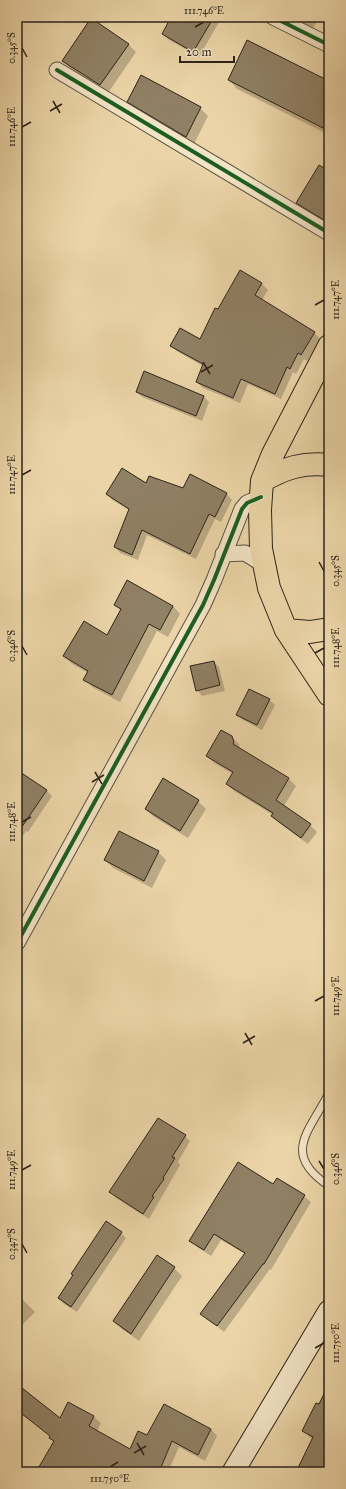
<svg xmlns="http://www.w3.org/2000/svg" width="346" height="1489" viewBox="0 0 346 1489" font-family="'IM FELL Great Primer',serif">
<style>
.shadow{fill:#0003}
.building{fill:#908064;stroke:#2d231a}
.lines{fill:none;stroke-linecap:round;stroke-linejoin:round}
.lane-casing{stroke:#5c503e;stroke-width:9}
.street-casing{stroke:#5c503e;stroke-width:17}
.secondary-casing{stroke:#2d231a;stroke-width:23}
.primary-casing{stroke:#2d231a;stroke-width:24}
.lane{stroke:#f2e4c6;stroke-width:7}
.street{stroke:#f2e4c6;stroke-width:15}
.secondary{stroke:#f2e4c6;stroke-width:21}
.primary{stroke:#ebd5a8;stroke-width:22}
.cycleway-casing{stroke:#f2e4c6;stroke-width:6}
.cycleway{stroke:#1b5e20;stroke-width:4}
.ticks{fill:none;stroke:#2d231a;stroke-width:1.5}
.neatline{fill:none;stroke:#2d231a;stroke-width:1.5}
.ticks-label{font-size:10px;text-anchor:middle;fill:#2d231a}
</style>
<rect width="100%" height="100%" fill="#ebd5a8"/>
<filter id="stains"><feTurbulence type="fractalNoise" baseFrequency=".005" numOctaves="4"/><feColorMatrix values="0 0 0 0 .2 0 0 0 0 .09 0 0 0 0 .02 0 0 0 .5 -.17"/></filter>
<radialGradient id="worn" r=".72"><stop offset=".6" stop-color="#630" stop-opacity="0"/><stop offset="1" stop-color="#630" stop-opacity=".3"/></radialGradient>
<path class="shadow" d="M76,17h19l-1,3 34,24 8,8 -28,41 -37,-24 -8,-8 25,-37z
M172,17h42l5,5 -20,35 -30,-17 -6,-6z
M293,17h26l-6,12 -15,-7z
M229,80l100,2v53l-92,-46z
M129,101l71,7 8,8 -14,28 -58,-35z
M329,172v53l-23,-14 -9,-9z
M261,283l7,7 -6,10 52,33 7,6 -14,22 -3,-2 -8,15 -3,-2 -12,27 -33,-15 -8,19 -37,-15 -6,-6 6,-16 -25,-14 -7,-6 30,-5 17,-31z
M144,372l60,25 5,5 -7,19 -60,-24 -5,-5z
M190,475l37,19 5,6 -11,22 -6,-3 -19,40 -49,-24 -9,25 -18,-7 -5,-6 14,-37 -17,-10 -5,-6 40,-9 36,4z
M128,582l45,24 7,8 -12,23 -11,-6 -37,71 -28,-15 -7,-8 3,-6 -16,-9 -8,-8 43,-19 14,-26 -6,-6z
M214,662l5,5 6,24 -23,5 -5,-6z
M269,700l6,5 -13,25 -19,-10 -6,-6z
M231,737l8,7 1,6 49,29 7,7 -12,20 26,19 7,7 -9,12 -29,-21 -7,-7 1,-1 -39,-24 -7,-7 6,-10 -19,-11 -7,-7z
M17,776l29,14 6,6 -24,36 -2,-1 -9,14z
M198,801l8,8 -18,29 -34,-21 -8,-8z
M158,852l8,8 -14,28 -39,-20 -8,-8z
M185,1136l5,5 -12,21 2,3 -31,54 -33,-21 -5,-6z
M273,1185l31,11 7,6 -40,68 -1,-1 -46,63 -23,-19 44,-59 -24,-14 -10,16 -14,-9 -6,-6z
M121,1233l5,5 -49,74 -13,-8 -5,-6z
M157,1256l17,12 8,8 -43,65 -17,-12 -8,-8z
M17,1294l18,18 -16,16 -2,-2z
M329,1386v86h-31l15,-32 -10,-9z
M17,1388l43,32 9,-17 25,14 7,6 -4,8 33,19 18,-14 63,-7 6,7 -12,25 -26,-14 -11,25h-130l17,-30 -4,-5 -34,-27z"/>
<path class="building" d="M171,17h43l-21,35 -31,-18z
M91,18l38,26 -29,41 -38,-24z
M247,40l82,41v50l-101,-51z
M141,75l60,32 -15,30 -59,-35z
M319,165l10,6v52l-33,-20z
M240,270l22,13 -7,12 60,37 -14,23 -3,-2 -8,16 -3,-2 -12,27 -34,-15 -8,19 -37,-16 7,-18 -33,-18 10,-18 20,11 15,-31 3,1z
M144,371l60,25 -8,20 -60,-24z
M122,468l24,15 3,-7 34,12 7,-14 37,19 -12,24 -6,-3 -19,40 -48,-24 -10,25 -18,-8 15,-38 -23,-15z
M127,580l46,26 -13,24 -11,-6 -37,71 -29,-15 5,-9 -25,-15 21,-35 23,14 14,-26 -7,-4z
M214,661l6,24 -24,6 -6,-25z
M249,689l21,10 -13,26 -21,-10z
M221,730l11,6 2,6 -1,2 56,34 -13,22 35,24 -10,14 -30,-22 2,-3 -47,-29 7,-12 -27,-16z
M17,770l30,20 -30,44z
M163,778l36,22 -19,31 -35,-22z
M119,831l40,20 -15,30 -40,-21z
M158,1118l28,17 -14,22 3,1 -12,20 1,1 -12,17 2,1 -11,17 -34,-22z
M238,1162l35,22 4,-6 28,17 -41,69h-1l-46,62 -17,-12 45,-61 -31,-19 -10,16 -15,-9z
M106,1221l16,11 -51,75 -13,-9 15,-23 -2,-1z
M157,1255l18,12 -44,67 -18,-13z
M17,1384l43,34 8,-16 26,14 -5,10 41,23 8,-18 9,4 17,-31 47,25 -13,26 -26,-14 -13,31h-123l18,-31 -5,-3 1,-2 -33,-26z
M329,1384v88h-33l17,-35 -11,-6 14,-28 3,1z"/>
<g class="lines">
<g class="lane-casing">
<path id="lane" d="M329,1093c-20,39 -48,61 0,93"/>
</g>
<g class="street-casing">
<path id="street" d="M273,17l56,28
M57,70l272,163
M223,554l22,-1 19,12
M17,943l186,-338 11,-25 28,-71 5,-6 14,-6"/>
</g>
<g class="secondary-casing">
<path id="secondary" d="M233,1472l96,-161"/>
</g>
<g class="primary-casing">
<path id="primary" d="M329,346l-56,108 -11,27 -2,29 1,39 8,39 17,42 43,65
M262,481c23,-13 41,-19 67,-16
M286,630l24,2 19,-3"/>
</g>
<use href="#lane" class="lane"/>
<use href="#street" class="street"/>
<use href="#secondary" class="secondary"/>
<use href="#primary" class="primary"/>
<g class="cycleway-casing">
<path id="cycleway" d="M273,17l56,28
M57,70l272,163
M17,943l186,-338 11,-25 28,-71 5,-6 14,-6"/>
</g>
<use href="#cycleway" class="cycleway"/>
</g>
<path class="ticks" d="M195,27l9,-5M22,48l5,9M53,101l7,12M50,111l12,-7M22,127l9,-5M315,305l9,-5M203,362l7,12M201,372l12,-7M22,475l9,-5M319,562l5,9M22,646l5,9M315,653l9,-5M95,772l7,12M92,782l12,-7M22,822l9,-5M315,1001l9,-5M245,1033l7,12M243,1043l12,-7M319,1161l5,8M22,1170l9,-5M22,1244l5,9M315,1348l9,-5M137,1443l7,12M134,1453l12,-7M110,1467l8,-5"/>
<rect width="346" height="1489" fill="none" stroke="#ebd5a8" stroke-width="44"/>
<path d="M180 56v6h54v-6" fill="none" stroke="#2d231a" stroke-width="2"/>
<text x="186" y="56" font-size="12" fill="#2d231a" stroke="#f2e4c6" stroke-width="3" paint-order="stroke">20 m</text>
<rect x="22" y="22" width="302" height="1445" class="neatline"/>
<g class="ticks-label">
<text x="204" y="14">111.746°E</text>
<text transform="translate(11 48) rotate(-90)" y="4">0.345°S</text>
<text transform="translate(11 127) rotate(-90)" y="4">111.746°E</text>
<text transform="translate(335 300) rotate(-90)" y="4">111.747°E</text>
<text transform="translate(11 475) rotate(-90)" y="4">111.747°E</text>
<text transform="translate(335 571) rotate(-90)" y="4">0.345°S</text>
<text transform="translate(11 646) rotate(-90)" y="4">0.346°S</text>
<text transform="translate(335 648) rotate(-90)" y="4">111.748°E</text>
<text transform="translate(11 822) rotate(-90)" y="4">111.748°E</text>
<text transform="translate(335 996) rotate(-90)" y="4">111.749°E</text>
<text transform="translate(335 1169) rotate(-90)" y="4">0.346°S</text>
<text transform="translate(11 1170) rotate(-90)" y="4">111.749°E</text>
<text transform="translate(11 1244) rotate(-90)" y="4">0.347°S</text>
<text transform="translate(335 1343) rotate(-90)" y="4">111.750°E</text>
<text x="110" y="1482">111.750°E</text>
</g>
<rect width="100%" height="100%" filter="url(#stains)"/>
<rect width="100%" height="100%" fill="url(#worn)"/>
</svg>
